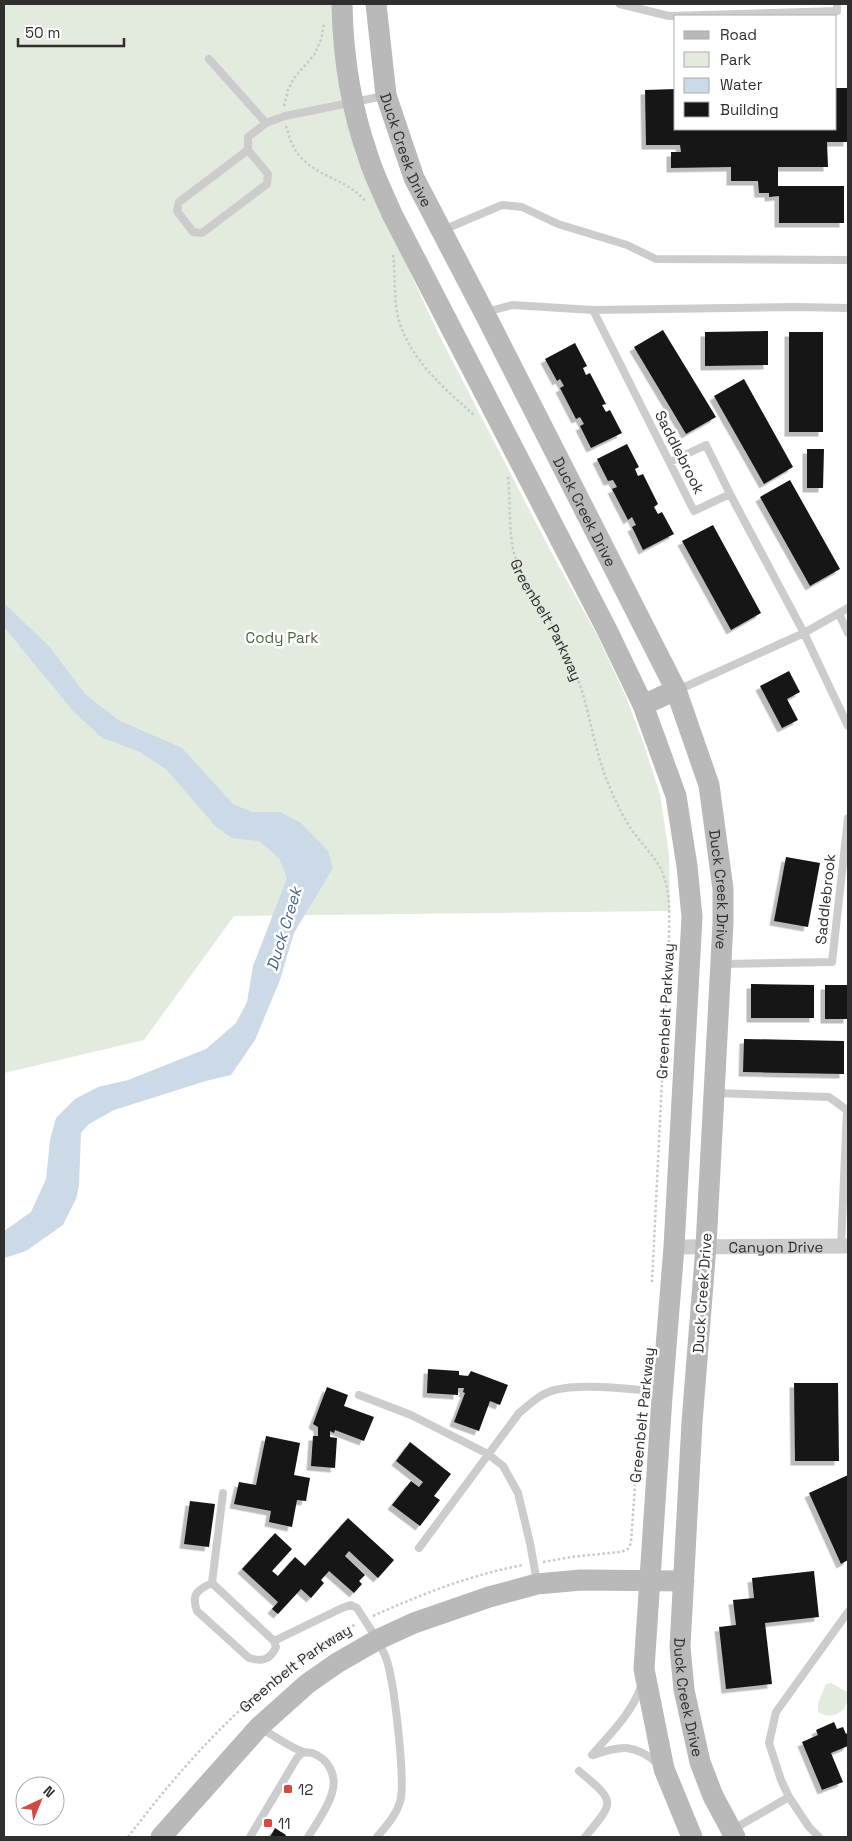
<svg xmlns="http://www.w3.org/2000/svg" width="852" height="1841" viewBox="0 0 852 1841" font-family="'Space Grotesk',sans-serif">
<style>
.green{fill:#e3eade}
.water{fill:#ccdae8}
.building{fill:#161616;filter:url(#shadow)}
.lines{fill:none;stroke-linecap:round;stroke-linejoin:round}
.path{stroke:#c9c9c9;stroke-width:2.5;stroke-dasharray:2.5 2.5;stroke-linecap:butt}
.lane{stroke:#ccc;stroke-width:8}
.street{stroke:#ccc;stroke-width:15}
.secondary{stroke:#b9b9b9;stroke-width:21}
.poi-dot{fill:#d34943;stroke:#fff;stroke-width:2}
.labels{text-anchor:middle;dominant-baseline:central;stroke-width:5;stroke-linejoin:round;paint-order:stroke}
.street-label{font-size:15px;fill:#2f2f2f;stroke:#fff}
.park-label{font-size:15px;fill:#4e6640;stroke:#fff}
.poi-label{font-size:15px;fill:#2f2f2f;stroke:#fff;text-anchor:start}
.water-label{font-size:16px;font-style:italic;fill:#456688;stroke:#fff}
</style>
<defs>
<filter id="shadow"><feDropShadow dx="-4.5" dy="4.5" stdDeviation="0" flood-color="#0004"/></filter>
</defs>
<rect width="100%" height="100%" fill="#fff"/>
<path class="green" d="M4,4h329l5,67 18,84 82,178 111,215 49,89 28,60 17,45 17,52 9,60 1,57 -436,5 -90,124 -140,33z
M831,1683l16,9c4,18 -14,30 -29,20v-9l8,-19z"/>
<path class="water" d="M4,603l45,43 36,48 33,26 64,28 51,56 19,8h28l21,11 27,28 5,17 -39,65 -14,47 -25,60 -24,35 -25,6 -92,29 -25,14 -8,9 -2,53 -3,13 -13,26 -37,26 -22,7v-27l27,-19 15,-33 4,-39 6,-22 19,-19 23,-12 30,-7 78,-31 30,-26 11,-21 6,-36 34,-88 -8,-20 -20,-17 -27,-3 -16,-11 -49,-57 -29,-19 -36,-13 -28,-26 -70,-85z"/>
<path class="building" d="M836,88h12v54h-21l1,25h-50v19h66v37h-65v-27l-10,1v-4h-10l-1,-12h-27v-14l-60,1v-16h10l-1,-7h-34l-1,-55 31,-1v40h160z
M663,330l53,87 -30,17 -52,-87z
M768,331v34l-63,1v-34z
M789,332h34v100h-34z
M575,343l12,23 -4,2 3,7 4,-2 16,31 -4,1 4,7 4,-2 12,23 -31,15 -11,-22 4,-2 -4,-7 -4,2 -16,-31 4,-2 -4,-7 -3,2 -12,-22z
M744,379l49,88 -29,17 -50,-88z
M627,444l12,23 -4,2 3,7 5,-2 15,30 -4,3 4,7 4,-2 12,22 -31,16 -11,-23 4,-2 -4,-8 -4,3 -16,-31 5,-2 -4,-7 -5,1 -11,-22z
M807,449h17l-1,39h-16z
M790,480l50,89 -30,17 -50,-89z
M713,525l48,88 -30,17 -49,-89z
M789,671l11,21 -13,7 11,21 -16,8 -22,-42z
M786,857l34,6 -12,64 -34,-6z
M751,984l63,1v33h-63z
M825,985h23v34h-23z
M744,1039l100,2v33l-101,-2z
M428,1369l31,2v4l9,1 3,-5 37,14 -8,20 -10,-4 -11,30 -25,-9 11,-29 -2,-1 1,-4h-6v7l-31,-2z
M794,1383h44l1,78h-44z
M327,1387l21,8 -4,11 30,11 -10,24 -29,-11 -1,3 -4,-2v6l7,1 -2,30 -24,-2 2,-30h5v-9l-5,-3z
M266,1436l34,7 -6,32 16,3 -4,23 -9,-1 -5,27 -23,-5 2,-11 -37,-7 5,-22 17,3z
M410,1442l41,32 -17,22 6,4 -20,26 -28,-21 19,-24 8,6 4,-5 -27,-21z
M848,1475v85l-7,4 -32,-71z
M190,1501l25,3 -6,43 -25,-3z
M348,1518l46,42 -16,18 -29,-27 -4,5 20,19 -6,6 3,3 -8,9 -25,-22 -8,9 3,3 -13,15 -10,-9 -23,25 -6,-5 6,-7 -36,-33 33,-36 17,16 -20,22 6,5 17,-19 10,9z
M814,1571l5,46 -54,6 7,61 -46,5 -7,-62 17,-2 -3,-25 21,-2 -2,-20z
M834,1722l3,7 6,-2 3,7 2,-2v14l-17,7 12,29 -21,8 -20,-48 16,-7 -2,-5z
M275,1828l11,7 -1,2h-15z"/>
<g class="lines">
<g class="path">
<path d="M284,106l4,-16 6,-12 20,-23 7,-15 3,-17"/>
<path d="M286,126c3,10 6,21 13,29 17,22 49,24 67,47"/>
<path d="M393,255c3,22 0,45 6,66 13,41 45,67 76,95"/>
<path id="s1" d="M508,477c3,25 0,52 6,76 6,26 25,47 37,70 12,21 22,43 30,65 10,31 14,64 27,95 7,17 15,35 26,50 10,14 25,27 30,44 7,20 5,43 5,63l-17,342"/>
<path d="M543,1562l28,-5 50,-5 7,-3 3,-6 5,-73 4,-28"/>
<path d="M373,1616c49,-22 97,-41 150,-51"/>
<path id="s2" d="M128,1837c63,-83 136,-162 228,-213"/>
</g>
<path class="lane" d="M620,4l49,12 168,-5v-7
M209,59l57,64
M248,150l-69,52 -2,9 16,21 9,1 65,-49 1,-10 -20,-24v-13l18,-14 19,-7 99,-20
M443,230l59,-25 20,2 36,17 69,21 29,14 192,1
M593,310l101,201 36,-17 74,139 44,93
M486,312l26,-7 81,5 203,-3 52,1
M670,462l36,-17 24,49
M839,614l9,19
M678,690l126,-57 44,-25
M722,964l110,-2 16,-144
M716,1093l113,4 18,13 -6,136
M359,1395l52,20 77,39 15,12 15,27 12,50 7,39
M223,1493l-11,90 62,58 68,-33 9,-3 6,3c10,16 22,32 29,50 8,21 20,125 14,144 -4,14 -14,24 -23,35
M419,1548l100,-135c11,-9 22,-20 36,-23 26,-7 79,-1 106,2
M212,1583c-15,7 -21,11 -15,28l52,47c13,4 21,2 27,-11l-2,-6
M261,1728c13,8 26,17 40,23 4,2 8,1 11,2 18,6 25,24 20,40 -4,15 -16,31 -24,44
M592,1755c18,-21 39,-41 49,-68
M594,1755c27,-10 42,-11 64,9
M579,1771c37,31 36,30 6,66
M789,1797l20,30 10,10
M732,1830l57,-33 -8,-17 -12,-37 7,-31 72,-100
M250,1837l47,-79 6,-6"/>
<path class="street" id="s3" d="M674,1247l174,-1"/>
<g class="secondary">
<path d="M342,4c1,51 9,104 26,152 6,20 16,39 24,58l215,416 36,75 33,91 11,70 5,51 -18,330 -12,150 -18,272 20,100 28,68"/>
<path id="s4" d="M376,4l10,91 28,83 74,142 188,370 33,95 14,104v34l-17,323 -14,176 -12,225 4,43 16,72 13,34 22,41"/>
<path d="M643,705l33,-15"/>
<path d="M161,1837l98,-110 48,-43 30,-21 40,-23 37,-17 75,-26 48,-13 44,-4 103,1"/>
</g>
</g>
<g class="poi-dot">
<rect x="283" y="1784" width="10" height="10" rx="2.5"/>
<rect x="263" y="1818" width="10" height="10" rx="2.5"/>
</g>
<g class="labels">
<g class="street-label">
<text stroke="none"><textPath href="#s4" startOffset="150">Duck Creek Drive</textPath></text>
<text transform="translate(680 452) rotate(63)">Saddlebrook</text>
<text stroke="none"><textPath href="#s4" startOffset="554">Duck Creek Drive</textPath></text>
<text stroke="none"><textPath href="#s1" startOffset="151">Greenbelt Parkway</textPath></text>
<text stroke="none"><textPath href="#s4" startOffset="960">Duck Creek Drive</textPath></text>
<text transform="translate(825 899) rotate(-84)">Saddlebrook</text>
<text transform="translate(665 1011) rotate(-87)">Greenbelt Parkway</text>
<text stroke="none"><textPath href="#s3" startOffset="102">Canyon Drive</textPath></text>
<text transform="translate(702 1293) rotate(-86)">Duck Creek Drive</text>
<text transform="translate(642 1415) rotate(-84)">Greenbelt Parkway</text>
<text stroke="none"><textPath href="#s2" startOffset="239">Greenbelt Parkway</textPath></text>
<text stroke="none"><textPath href="#s4" startOffset="1770">Duck Creek Drive</textPath></text>
</g>
<g class="park-label">
<text x="282" y="637">Cody Park</text>
</g>
<g class="poi-label">
<text x="298" y="1789">12</text>
<text x="278" y="1823">11</text>
</g>
<g class="water-label">
<text transform="translate(284 929) rotate(-73)">Duck Creek</text>
</g>
</g>
<rect width="852" height="1841" fill="none" stroke="#2f2f2f" stroke-width="10"/>
<rect x="674" y="15" width="162" height="115" fill="#ffffff" stroke="#acacac"/>
<rect x="684" y="31" width="25" height="8" fill="#b9b9b9" stroke="#acacac"/>
<text x="720" y="40" font-size="15" fill="#2f2f2f">Road</text>
<rect x="684" y="52" width="25" height="15" fill="#e3eade" stroke="#acacac"/>
<text x="720" y="65" font-size="15" fill="#2f2f2f">Park</text>
<rect x="684" y="78" width="25" height="15" fill="#ccdae8" stroke="#acacac"/>
<text x="720" y="90" font-size="15" fill="#2f2f2f">Water</text>
<rect x="684" y="102" width="25" height="15" fill="#161616" stroke="#acacac"/>
<text x="720" y="115" font-size="15" fill="#2f2f2f">Building</text>
<g transform="translate(40 1801) rotate(44)"><circle r="24" fill="#ffffff" stroke="#acacac"/>
<path d="M0-4L9 19L0 12L-9 19Z" fill="#d34943"/>
<text y="-8" font-size="14" font-weight="bold" text-anchor="middle" fill="#2f2f2f">N</text>
</g>
<path d="M18 38v8h106v-8" fill="none" stroke="#2f2f2f" stroke-width="2.5"/>
<text x="25" y="38" font-size="15" fill="#2f2f2f" stroke="#ffffff" stroke-width="4" paint-order="stroke">50 m</text>
</svg>
